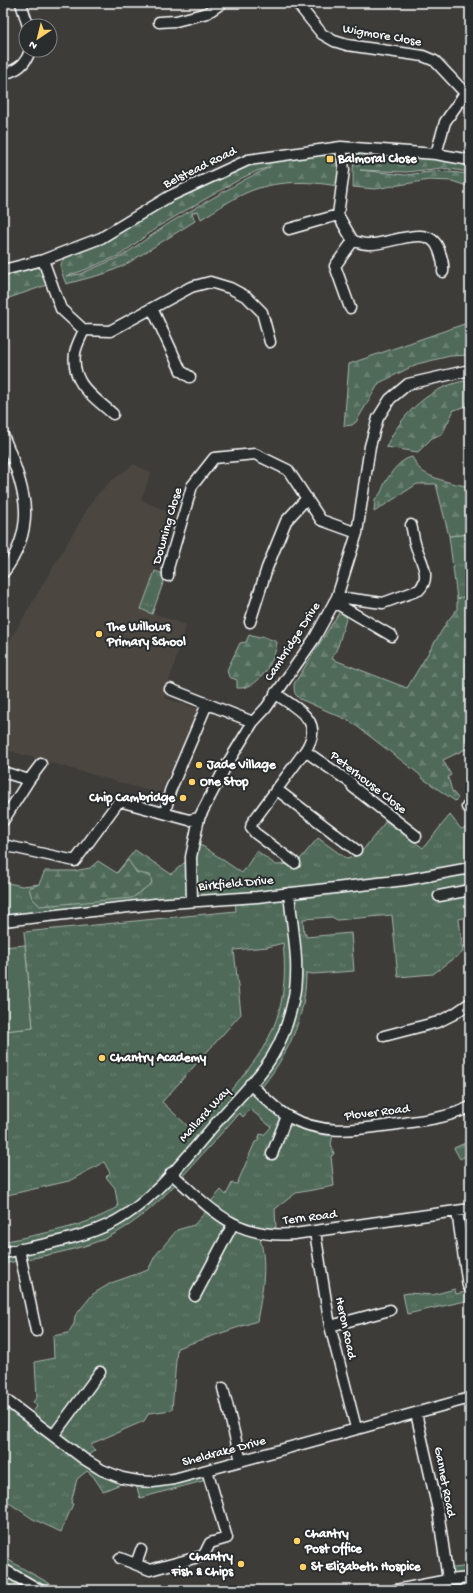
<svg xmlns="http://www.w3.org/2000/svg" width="473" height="1593" viewBox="0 0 473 1593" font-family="'Gochi Hand',sans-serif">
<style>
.built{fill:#4c4640}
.grass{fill:url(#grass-tufts);stroke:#a7b4ac;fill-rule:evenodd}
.forest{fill:url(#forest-firs);stroke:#a7b4ac;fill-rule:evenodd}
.garden{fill:#4f6a59;stroke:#a7b4ac}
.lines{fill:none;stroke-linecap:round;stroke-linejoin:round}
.minor-casing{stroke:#fff;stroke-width:13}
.minor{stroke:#2a2d2e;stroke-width:10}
.poi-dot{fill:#ffd166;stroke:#2a2d2e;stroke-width:1.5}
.labels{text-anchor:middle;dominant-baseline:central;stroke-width:4;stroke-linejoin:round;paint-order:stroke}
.street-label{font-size:13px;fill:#fff;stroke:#2a2d2e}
.poi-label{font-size:13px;font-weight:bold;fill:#fff;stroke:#2a2d2e;text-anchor:start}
</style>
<defs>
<pattern id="grass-tufts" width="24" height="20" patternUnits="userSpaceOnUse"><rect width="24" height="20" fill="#4f6a59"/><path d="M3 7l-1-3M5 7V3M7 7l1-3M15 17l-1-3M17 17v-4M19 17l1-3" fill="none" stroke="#698072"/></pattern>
<pattern id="forest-firs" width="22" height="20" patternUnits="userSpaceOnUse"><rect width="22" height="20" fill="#4f6a59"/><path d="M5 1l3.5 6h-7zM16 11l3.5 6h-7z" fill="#698072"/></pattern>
</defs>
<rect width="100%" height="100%" fill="#3e3c39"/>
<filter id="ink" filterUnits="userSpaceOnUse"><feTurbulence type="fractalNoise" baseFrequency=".025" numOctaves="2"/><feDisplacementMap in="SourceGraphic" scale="8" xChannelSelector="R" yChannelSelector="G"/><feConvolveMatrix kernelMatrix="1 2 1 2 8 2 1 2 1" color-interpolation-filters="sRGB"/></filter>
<g filter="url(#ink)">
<path class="built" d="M134,464l17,9 -10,27 34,15 -34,94 45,16 -22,73 35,11 -39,85 -157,-45v-97l91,-154 17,-17z"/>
<path class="grass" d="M470,534v61l-13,4 -8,-63z
M155,571l11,4 -14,39 -11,-5z
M450,815l11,14 9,-3v90l-11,3 4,33 -30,22 -35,3 -6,-62 -55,5 -5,-3 -29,2 1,15h2v3l45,-4 3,38 -41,3 -7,-1c0,45 -19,84 -48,119l19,16 57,22 -3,14 3,10 -3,2 3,30 -38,7 -21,16 1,20 -3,6 -15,-2c11,29 4,59 -1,88l-80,27 -5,62 -23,3 -5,8 -51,22 -2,4 4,3 -11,9 47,21 -28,11 -10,-15 -6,-5 -10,8 -6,24 2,1 -12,28 -28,-13 -30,-20v-84l3,-4 -3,-2v-11l26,20 8,-12 -4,-4 4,-5 -2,-35 19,-4 -1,-22 15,-3 6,-9 1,-8 18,-22 18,-11 37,-13 7,-14 22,-26 17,-5 15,-17 -2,-2 14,-16 5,5 6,-12 5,1 18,-42 3,-1 2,-7 4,1 7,-8 -21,-18 -7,8 -4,-4c-16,19 -33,37 -49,55 -26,29 -50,55 -86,71 -32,13 -68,18 -101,25v-22c39,-9 81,-14 115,-35l-3,-19 -9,-11 4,-4 -6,-11 -35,19 -66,15v-165l30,-3 -9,-96 212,-21 -1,-13 -232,23v-39l19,4 92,-10 21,-26 36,24 20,-17 3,-14 10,4 38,26 15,-22 19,14 20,-1 22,-26 29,21 12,-4 27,-34 37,27zM283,943c10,92 -34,126 -90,188l-31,-29 79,-88 -7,-64 34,-3z
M470,1141v13l-10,5 -6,-11z
M455,1289l1,5 14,-3v9l-63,14 -4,-20 6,-1 23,2z
M207,1470l3,9 -70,19 -5,-17z
M3,1557l58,33h-45l-13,-8z
M470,1566v23l-74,1 51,-10 -1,-11z"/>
<path class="forest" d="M299,148h31l9,7 3,32c-28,-6 -62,-7 -89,3 -19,7 -35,19 -52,29l-3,-8 -6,2 3,8 -70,44 -18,8 -41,11c-4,-11 -10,-21 2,-28v-3l166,-90 30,-11zM270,167l-26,13 -73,42 -49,34 -42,18 -14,2 16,-5 38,-16 39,-29 43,-25 40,-23 15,-7z
M366,148l104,9v15l-28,-4 -36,4 -46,-2 45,5 33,-4 32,3v13l-18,-6 -23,-1 -54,9 -22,-2c1,-19 -4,-27 13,-39z
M36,266h7l10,17 -50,17v-29z
M470,322v33l-20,1 -33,8 -38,19 -23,39 -4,3 -8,1 5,-62z
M470,380v25l-16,5 -12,24 -10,4 -14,14 -32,-5c16,-34 45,-62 84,-67z
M412,457c3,4 5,10 9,13 8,8 38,16 49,16v48l-21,2 -13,-52h-19l-43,28 1,-13c7,-5 7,-11 11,-18 6,-10 15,-22 26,-24z
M470,595v152l-27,13 8,15 -3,2 4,14 6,7 -3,3 -33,-23 -3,-4 -69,-53 -50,-22c-6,-5 -6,-8 -6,-15l50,-79 5,4 -11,37 -6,13 75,29 40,-66 10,-13v-10z
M249,635l10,3 3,-2 15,6c-2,19 -18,48 -40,46v-8l-8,-3 -2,-7 13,-27 6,-1z
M128,860l9,13 13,2 2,8 -20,15 -92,8 -8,-8 -3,-10 10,-4 6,-13h29l16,-3 8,-7 19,12z"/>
<path class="garden" d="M25,945l8,83 -30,3v-84z"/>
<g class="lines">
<g class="minor-casing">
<path id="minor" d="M21,3l7,23
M297,3l25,31 12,7 13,4 76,11 12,5 30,32
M159,22l17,-1 31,-8 15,-10
M3,74c14,-4 23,-9 27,-24
M341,147l3,23 -6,45 15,26 -18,25 15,42
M436,154l9,-32 20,-29 5,-3
M289,229l49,-14
M353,241c5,1 10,3 15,3 20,2 62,-23 71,6 3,8 5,14 4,22
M43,260l18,49 23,21 26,1 81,-44 19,-5 20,6 17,9 15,15 8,30
M3,270l40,-10 58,-22 69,-42 78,-36 93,-13 95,7 34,6
M152,308l29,63 9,6
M84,330c-3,7 -8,16 -9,23 -4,31 18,43 38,61
M3,435c9,21 21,52 22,75 1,22 -8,46 -22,63
M168,576v-8l24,-82 22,-28 41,-4 33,16 33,50 36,13
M337,597l46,6 36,-13c14,-14 0,-31 -4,-47 -2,-6 -2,-12 -4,-18
M334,602l58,34
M250,622l17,-54 19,-47 21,-23
M170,689l83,33
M275,693c22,17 51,27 30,58l46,32 2,4 63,49
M3,772l26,8 -26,41
M29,780l12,-16
M276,789l80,61
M467,807l3,-2
M165,813l5,-22 37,-87
M3,845l72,16 44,-60 70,19 10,-2
M295,863l-40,-30 -4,-5 1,-5 53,-72
M439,896l31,-6
M192,901l-1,-44 8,-39 27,-52 27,-44 13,-14 48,-69 23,-42 20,-64 13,-87 8,-28 12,-19 18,-15 62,-14
M3,921l152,-17 102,-7 148,-17 65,-12
M384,1036l54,-14 16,-8 16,-11
M250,1084c12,11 24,24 37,32 37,21 73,13 111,8 25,-4 50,-6 72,-17
M272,1154l15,-38
M171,1173c40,36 64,66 123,61l176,-25
M457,1211l11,75
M315,1232l15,94 26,102
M19,1249l17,82
M3,1253c37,-8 79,-14 113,-32 40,-22 77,-72 107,-106 17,-19 37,-38 50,-60 10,-17 16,-35 20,-54 8,-35 -1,-73 -4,-108
M195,1296l38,-72
M330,1326l60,-16
M223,1388l18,73
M3,1398l81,61 18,11 20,8 16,3 15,1 21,-3 296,-81
M416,1413l22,97 10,70
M53,1436l47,-64
M120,1558l30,12 52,-14 3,-3 5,-10 17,-5 -20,-68
M136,1564l5,-14
M3,1569l37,21
M396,1590l52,-10 22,-2"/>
</g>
<use href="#minor" class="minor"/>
</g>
</g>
<g class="poi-dot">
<rect x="326" y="155" width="8" height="8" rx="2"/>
<circle cx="99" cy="634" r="4"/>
<circle cx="199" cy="765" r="4"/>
<circle cx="192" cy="782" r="4"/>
<circle cx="183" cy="798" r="4"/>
<circle cx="102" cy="1058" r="4"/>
<circle cx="297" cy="1541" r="4"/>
<circle cx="241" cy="1564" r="4"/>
<circle cx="303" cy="1567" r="4"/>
</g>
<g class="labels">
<g class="street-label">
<text transform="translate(382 36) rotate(10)">Wigmore Close</text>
<text transform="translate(200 168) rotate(-26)">Belstead Road</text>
<text transform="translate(168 526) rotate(-74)">Downing Close</text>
<text transform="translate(293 642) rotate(-57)">Cambridge Drive</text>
<text transform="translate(368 783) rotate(38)">Peterhouse Close</text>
<text transform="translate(236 884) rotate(-5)">Birkfield Drive</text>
<text transform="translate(377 1113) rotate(-7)">Plover Road</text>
<text transform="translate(205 1115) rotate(-48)">Mallard Way</text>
<text transform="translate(310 1218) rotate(-7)">Tern Road</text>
<text transform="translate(345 1328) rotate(78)">Heron Road</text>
<text transform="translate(224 1452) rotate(-15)">Sheldrake Drive</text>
<text transform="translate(444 1482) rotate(79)">Gannet Road</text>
</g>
<g class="poi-label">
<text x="338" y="159">Balmoral Close</text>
<text x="107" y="627">The Willows<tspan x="107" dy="15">Primary School</tspan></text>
<text x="207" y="765">Jade Village</text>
<text x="200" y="782">One Stop</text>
<text x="175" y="798" text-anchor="end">Chip Cambridge</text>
<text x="110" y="1058">Chantry Academy</text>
<text x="305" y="1534">Chantry<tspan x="305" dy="15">Post Office</tspan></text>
<text x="233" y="1557" text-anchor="end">Chantry<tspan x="233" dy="15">Fish &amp; Chips</tspan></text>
<text x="311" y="1567">St Elizabeth Hospice</text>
</g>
</g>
<rect width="473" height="1593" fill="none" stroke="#2a2d2e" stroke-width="16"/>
<rect x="8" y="8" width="457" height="1577" fill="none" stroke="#fff" stroke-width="1.5" filter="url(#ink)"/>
<g transform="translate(38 38) rotate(215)"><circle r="19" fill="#2a2d2e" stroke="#7f8182"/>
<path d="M0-3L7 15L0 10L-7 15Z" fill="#ffd166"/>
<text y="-6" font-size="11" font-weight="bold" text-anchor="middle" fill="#ffffff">N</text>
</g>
</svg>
